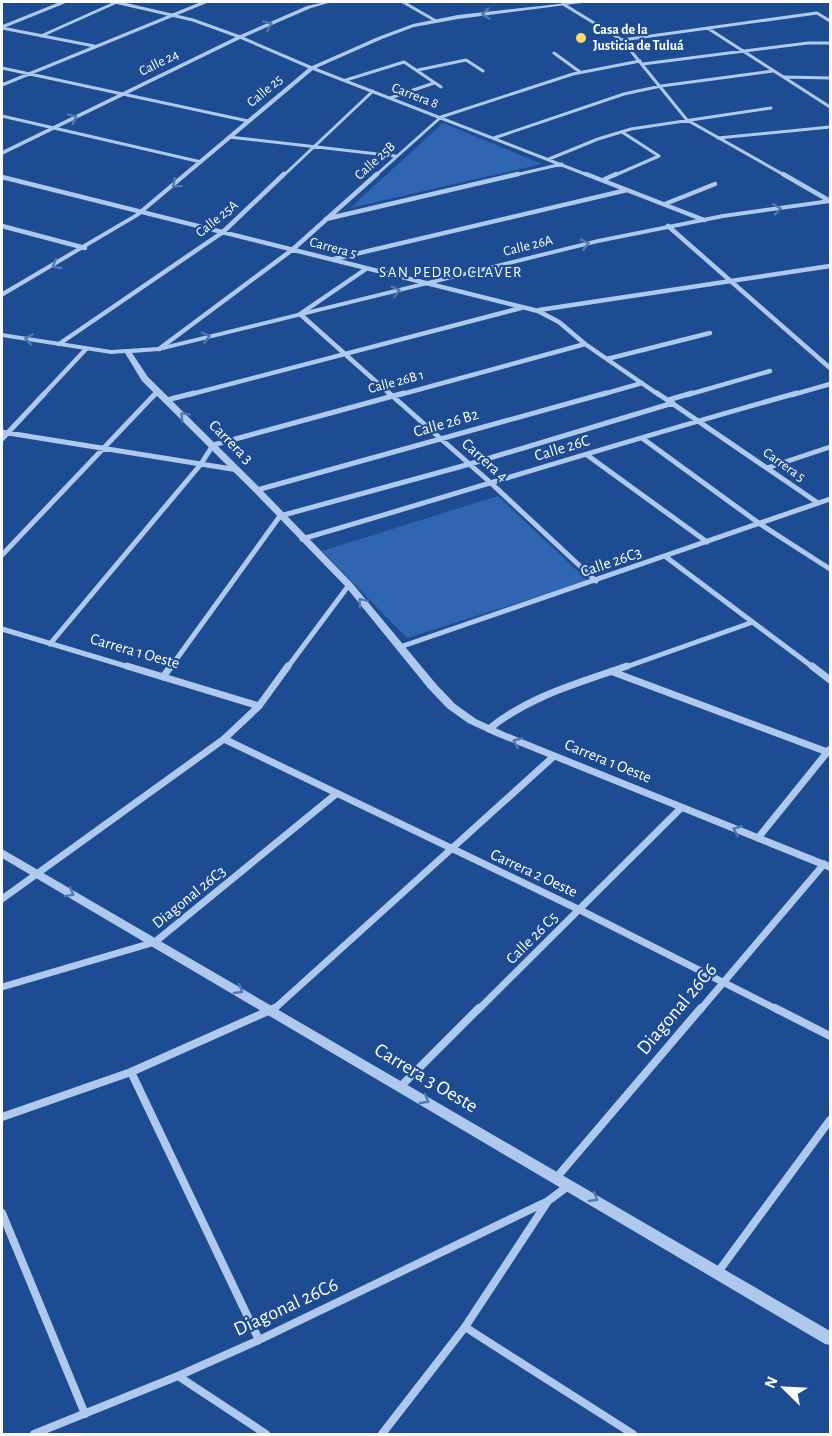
<svg xmlns="http://www.w3.org/2000/svg" width="832" height="1436" viewBox="0 0 832 1436" font-family="'Alegreya Sans',sans-serif">
<style>
.green{fill:#3065b1}
.lines{fill:none;stroke-linecap:round;stroke-linejoin:round}
.minor-far4{stroke:#afc9ee;stroke-width:3}
.minor-far3{stroke:#afc9ee;stroke-width:4.5}
.minor-far2{stroke:#afc9ee;stroke-width:5}
.minor-far1{stroke:#afc9ee;stroke-width:7}
.minor{stroke:#afc9ee;stroke-width:8}
.tertiary{fill:#afc9ee;fill-rule:evenodd}
.oneway{stroke:#5078b3}
.poi-dot{fill:#feda6e;stroke:#1d4c93;stroke-width:2}
.labels{text-anchor:middle;dominant-baseline:central;stroke-width:4.5;stroke-linejoin:round;paint-order:stroke}
.far-poi-label{font-size:14px;font-weight:bold;fill:#fff;stroke:#1d4c93;text-anchor:start}
.far-street-label{font-size:14px;fill:#fff;stroke:#1d4c93}
.far-neighbourhood-label{font-size:15px;letter-spacing:1.5px;fill:#fff;stroke:#1d4c93}
.street-label{font-size:16px;fill:#fff;stroke:#1d4c93}
.near-street-label{font-size:20px;fill:#fff;stroke:#1d4c93}
</style>
<rect width="100%" height="100%" fill="#1d4c93"/>
<path class="green" d="M443,123l99,41 -192,44z
M498,496l90,85 -181,57 -85,-87z"/>
<g class="lines">
<path class="minor-far4" d="M115,2l78,18 47,17 72,31 278,108
M403,2l33,19
M563,4l59,36 65,80 99,56
M2,27l62,-25
M2,28l92,18
M709,29l121,78
M41,36l76,-34
M622,40l195,-27 13,8
M554,53l26,19
M643,64l165,-21h22
M2,68l246,53
M418,70l48,-10 17,11
M784,77l46,1
M346,80l58,-18 37,25
M2,85l203,-83
M390,98l44,-15
M2,116l199,46
M229,137l166,19
M494,138l130,-44 37,-8 112,-15
M718,138l112,-11
M549,159l49,-20 33,-10 140,-21
M283,176l90,-85
M375,176l66,-59 132,-43 67,-13
M511,176l51,-12
M613,176l46,-20 -37,-24"/>
<path class="minor-far3" d="M586,174l118,46
M783,174l47,27
M2,177l536,134 21,11 26,22 74,51
M603,180l13,-6
M665,204l50,-20
M326,219l192,-45
M2,226l83,22
M668,226l162,142
M334,259l293,-69
M366,269l-66,45 91,81
M539,310l291,-44
M59,344l164,-112 61,-58
M159,349l133,-99 85,-76
M607,359l103,-26
M43,395l43,-46
M155,395l3,-4
M188,395l333,-87
M399,395l186,-51
M600,395l42,-12
M687,395l83,-24
M792,395l38,-11"/>
<path class="minor-far2" d="M389,393l103,91 104,97
M657,393l161,110
M167,400l27,-7
M668,400l24,-7
M2,432l236,38
M642,438l118,86 70,45
M2,439l43,-46
M587,455l120,87
M767,468l63,-21
M257,490l349,-97
M302,539c165,-48 329,-100 495,-146
M2,555l154,-162
M666,557l148,111
M2,629l130,39
M50,644l151,-180 12,-19 191,-52
M400,647l430,-148
M170,668l110,-152 190,-52 203,-61
M287,668l62,-83
M623,668l130,-46"/>
<path class="minor-far1" d="M127,666l132,40
M812,666l18,14
M613,672l217,81
M163,677l8,-11
M489,729c40,-33 90,-46 138,-63
M224,739l356,171 198,100
M758,838l71,-88
M2,899l222,-160 35,-33 29,-40
M2,987l153,-45 181,-148
M273,1010l280,-253
M478,1010l203,-202
M700,1010l124,-146"/>
<path class="minor" d="M775,1008l55,28
M131,1072l128,268
M401,1086l78,-78
M2,1117l129,-45 144,-64
M557,1177l144,-169
M2,1213l83,201
M718,1272l112,-152
M465,1327l168,107
M178,1376l88,58
M34,1434l144,-58 81,-36 289,-139
M382,1434l83,-107 83,-126 20,-15"/>
<path class="tertiary" d="M325,2h7l-21,6 -69,30 -240,117v-4l236,-115 69,-30z
M577,2h12l-131,17 -44,8 -32,12 -68,30 -175,147 -137,81v-5l133,-78 175,-147 68,-30 35,-13 45,-9z
M830,199v4l-107,15 -125,25 -439,108 -27,2 16,24 112,111 92,95 84,101 19,20 21,15 28,13 326,131v8l-334,-135 -28,-13 -21,-15 -19,-20 -82,-101 -92,-95 -112,-111 -17,-28 -14,1 -109,-17v-4l109,17 48,-3 439,-108 125,-25z
M2,849l828,482v14l-5,-1 -823,-486z"/>
</g>
<defs><path id="oneway-chevron" d="M-2-3.5L2.5 0L-2 3.5" fill="none" stroke-width="1.6" stroke-linecap="round" stroke-linejoin="round" transform="scale(1.5)"/></defs>
<g class="oneway">
<use href="#oneway-chevron" transform="translate(486 14) rotate(173)"/>
<use href="#oneway-chevron" transform="translate(268 25) rotate(-24)"/>
<use href="#oneway-chevron" transform="translate(73 118) rotate(-26)"/>
<use href="#oneway-chevron" transform="translate(176 184) rotate(140)"/>
<use href="#oneway-chevron" transform="translate(777 209) rotate(-8)"/>
<use href="#oneway-chevron" transform="translate(585 244) rotate(-14)"/>
<use href="#oneway-chevron" transform="translate(56 265) rotate(150)"/>
<use href="#oneway-chevron" transform="translate(396 291) rotate(-14)"/>
<use href="#oneway-chevron" transform="translate(206 337) rotate(-14)"/>
<use href="#oneway-chevron" transform="translate(29 339) rotate(-171)"/>
<use href="#oneway-chevron" transform="translate(184 416) rotate(-135)"/>
<use href="#oneway-chevron" transform="translate(362 602) rotate(-130)"/>
<use href="#oneway-chevron" transform="translate(517 742) rotate(-157)"/>
<use href="#oneway-chevron" transform="translate(737 830) rotate(-158)"/>
<use href="#oneway-chevron" transform="translate(70 893) rotate(30)"/>
<use href="#oneway-chevron" transform="translate(239 990) rotate(30)"/>
<use href="#oneway-chevron" transform="translate(425 1100) rotate(30)"/>
<use href="#oneway-chevron" transform="translate(594 1198) rotate(31)"/>
</g>
<circle class="poi-dot" cx="581" cy="38" r="6"/>
<g class="labels">
<g class="far-poi-label">
<text x="593" y="30">Casa de la<tspan x="593" dy="16">Justicia de Tuluá</tspan></text>
</g>
<g class="far-street-label">
<text transform="translate(159 63) rotate(-26)">Calle 24</text>
<text transform="translate(265 91) rotate(-40)">Calle 25</text>
<text transform="translate(415 96) rotate(21)">Carrera 8</text>
<text transform="translate(375 161) rotate(-42)">Calle 25B</text>
<text transform="translate(217 219) rotate(-39)">Calle 25A</text>
<text transform="translate(528 246) rotate(-14)">Calle 26A</text>
<text transform="translate(333 248) rotate(15)">Carrera 5</text>
<text transform="translate(396 382) rotate(-15)">Calle 26B 1</text>
<text transform="translate(784 465) rotate(35)">Carrera 5</text>
</g>
<g class="far-neighbourhood-label">
<text x="451" y="272">SAN PEDRO CLAVER</text>
</g>
<g class="street-label">
<text transform="translate(446 423) rotate(-16)">Calle 26 B2</text>
<text transform="translate(231 442) rotate(45)">Carrera 3</text>
<text transform="translate(562 448) rotate(-17)">Calle 26C</text>
<text transform="translate(485 460) rotate(42)">Carrera 4</text>
<text transform="translate(611 562) rotate(-19)">Calle 26C3</text>
<text transform="translate(135 651) rotate(16)">Carrera 1 Oeste</text>
<text transform="translate(608 761) rotate(22)">Carrera 1 Oeste</text>
<text transform="translate(534 873) rotate(25)">Carrera 2 Oeste</text>
<text transform="translate(189 897) rotate(-39)">Diagonal 26C3</text>
<text transform="translate(532 938) rotate(-45)">Calle 26 C5</text>
</g>
<g class="near-street-label">
<text transform="translate(677 1009) rotate(-50)">Diagonal 26C6</text>
<text transform="translate(426 1078) rotate(31)">Carrera 3 Oeste</text>
<text transform="translate(286 1307) rotate(-25)">Diagonal 26C6</text>
</g>
</g>
<rect width="832" height="1436" fill="none" stroke="#ffffff" stroke-width="6"/>
<g transform="translate(784 1388) rotate(294)" stroke="#1d4c93" stroke-width="4.5" paint-order="stroke">
<path d="M0-4.5L10 22L0 15L-10 22Z" fill="#ffffff"/>
<text y="-9" font-size="16" font-weight="bold" text-anchor="middle" fill="#ffffff">N</text>
</g>
</svg>
